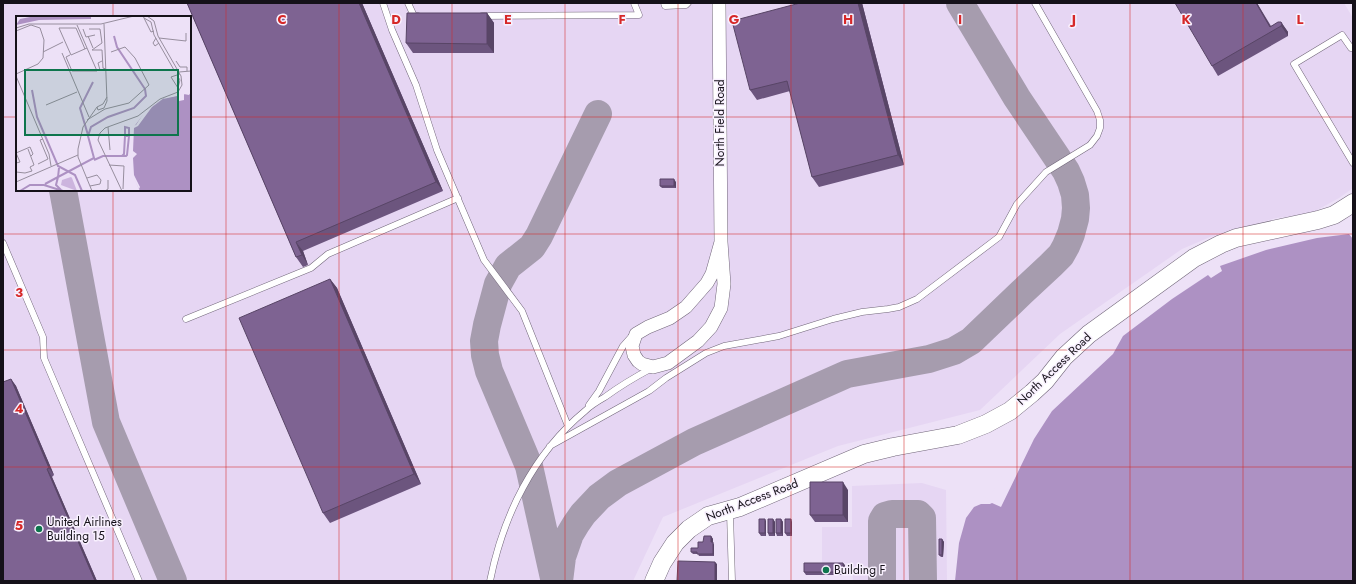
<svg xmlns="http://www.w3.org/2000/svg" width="1356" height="584" viewBox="0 0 1356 584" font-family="Jost,sans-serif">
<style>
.built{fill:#e6d6f3;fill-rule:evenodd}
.water{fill:#ad91c3}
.pier{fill:#ede1f7}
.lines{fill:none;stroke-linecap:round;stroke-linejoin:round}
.taxiway{stroke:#a69cae;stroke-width:28}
.lane-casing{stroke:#716679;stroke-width:7}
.street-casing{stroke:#716679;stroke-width:14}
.secondary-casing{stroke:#716679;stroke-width:19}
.lane{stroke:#fff;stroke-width:6}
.street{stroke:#fff;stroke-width:13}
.secondary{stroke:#fff;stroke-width:18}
.wall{fill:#6c557e}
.shaded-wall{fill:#584566}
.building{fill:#7e6392;stroke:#584566}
.grid{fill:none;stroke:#d62828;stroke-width:1;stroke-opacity:0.55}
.poi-dot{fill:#0e754d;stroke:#f8f0fe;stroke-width:1.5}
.labels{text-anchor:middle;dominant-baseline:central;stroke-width:3;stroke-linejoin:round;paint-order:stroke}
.street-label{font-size:12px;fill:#151119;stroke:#f8f0fe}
.poi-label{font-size:12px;fill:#151119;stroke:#f8f0fe;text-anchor:start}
.inset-river{fill:none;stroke:#ad91c3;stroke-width:2}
.inset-road{fill:none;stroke:#978e9e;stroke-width:1}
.view{fill:#0e754d;fill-opacity:0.15;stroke:#0e754d;stroke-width:2}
.inset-edge{fill:none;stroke:#151119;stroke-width:2}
.grid-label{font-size:13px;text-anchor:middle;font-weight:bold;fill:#d62828;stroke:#f8f0fe;stroke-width:3;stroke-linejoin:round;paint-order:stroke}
</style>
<rect width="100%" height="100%" fill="#ede1f7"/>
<path class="built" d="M3,3h1341l9,15v170l-14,10 -29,16 -34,4 -66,19 -28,12 -122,85 -80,76 -142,36 -175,71 -30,64h-630zM17,17h173v173h-173z
M922,483l24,7 1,91h-94l-1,-18h-30v-36h30v-41z"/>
<path class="water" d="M1353,227v354h-403l3,-58 17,-22h19l85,-135 143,-105z"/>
<path class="pier" d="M1353,225v14l-4,-5 -32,4 -51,12 -46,16 2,5 -11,7 -3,-3 -36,24 -49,37 -10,18 -61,57 -18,28 -33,68 -9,-4 -2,1h-9l-7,3 -8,11 -7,25 -4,38h-7l3,-58 3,-8 15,-16 8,-3 3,2 2,-2 6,3 51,-87 33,-47 25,-24 107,-75 30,-17 28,-9z"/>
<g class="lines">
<path class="taxiway" d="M63,190l43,232 67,159
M554,578l-25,-112 -40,-95 -4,-16 -1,-14 3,-16 11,-41 10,-18 24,-19 7,-11 59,-122
M559,581l3,-24 8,-23 6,-10 7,-10 16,-17 19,-14 76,-41 153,-68 82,-15 25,-8 17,-10 50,-48 30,-28 10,-10 5,-9 5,-12 4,-15 1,-11 -1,-13 -4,-13 -5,-11 -49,-73 -57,-95
M882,581v-60l3,-5 7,-2h26l4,4 1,63"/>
<g class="lane-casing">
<path id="lane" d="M383,3l9,27 24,55 21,65 47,110 38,51 46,115
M408,3l6,13h4
M664,3l1,3 21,-1 2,-2
M482,16l157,-1 -5,-12
M1353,47l-2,1 -9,-13 -48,29 59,99
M3,243l40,94 1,21 95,223
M186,319l125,-51 17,-14 130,-56
M589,405l10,-14 24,-45 8,-9
M550,446l99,-55 17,-13 40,-25 18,-7 55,-10 54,-17 29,-7 26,-3 11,-2 18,-8 82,-62 18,-33 29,-32 44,-27 7,-9 3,-8v-8l-3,-9 -62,-108
M730,513l2,68
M490,581c13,-65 43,-127 95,-170 6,-6 13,-10 20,-14 15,-11 30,-20 47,-29"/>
</g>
<g class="street-casing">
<path id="street" d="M719,3l2,239 3,42 -3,24 -10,19 -13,14 -30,22 -15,4 -11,-3 -4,-3 -4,-6 -2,-9 4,-12 12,-7 22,-9 16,-11 21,-24 5,-9 9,-32"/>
</g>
<g class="secondary-casing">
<path id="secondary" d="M654,581l8,-18 13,-20 14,-14 19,-13 32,-9 124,-53 29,-7 65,-12 28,-11 24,-13 22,-18 13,-12 19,-24 25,-23 105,-76 27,-14 15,-6 82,-18 16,-5 19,-12"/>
</g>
<use href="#lane" class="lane"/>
<use href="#street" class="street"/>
<use href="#secondary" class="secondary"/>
</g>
<path class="wall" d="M187,3h175l81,188 -140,60 5,14 -5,2 -7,-10z
M800,3h62l42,162 -85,22 -7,-10 -22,-86 -33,9 -7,-10z
M1257,3l14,23 10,-4 7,10v4l-70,40 -6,-10z
M487,13l7,10v30h-81l-7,-10z
M676,182v6h-14l-2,-2z
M330,279l7,9 84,196 -91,39 -7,-10z
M11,379l5,7 38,89 -2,2 45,104h-94z
M848,490v32h-33l-5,-7z
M773,519l2,3v14h-6l-1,-3z
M781,519l2,3v14h-6l-1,-3z
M766,521v15h-5l-2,-3z
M792,522v14h-5l-2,-3z
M711,536l2,3v4l1,2v11h-15l-1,-2h-5l-2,-2 7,-4z
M942,539l2,3 -1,15h-2l-2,-2z
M845,565v10h-39l-2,-3z"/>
<path class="shaded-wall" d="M359,3h3l81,188 -7,-9z
M858,3h4l42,162 -6,-10z
M1256,3h1l16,28 -3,-4z
M487,13l7,10v30l-7,-9z
M1281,22l7,10v4l-7,-10z
M674,179l2,3v6l-2,-2z
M296,242l7,9 5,14 -6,-10z
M330,279l7,9 84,196 -7,-10z
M11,379l5,7 38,89 -5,-7z
M47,469l5,8 45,104h-2z
M843,482l5,8v32l-5,-7z
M765,519l1,2v15l-1,-3z
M773,519l2,3v14l-2,-3z
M781,519l2,3v14l-2,-3z
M791,519l1,3v14l-1,-3z
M711,536l2,3v4l1,2v11l-1,-2 -2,-12z
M942,539l2,3 -1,15 -1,-2z
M715,562l2,2v17h-2z
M843,563l2,2v10l-2,-3z"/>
<path class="building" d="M187,3h172l77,179 -140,60 6,13 -6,2z
M800,3h58l40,152 -86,22 -25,-96 -37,9 -18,-69z
M1175,3h81l14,24 8,-5h3l1,2 -1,2 -69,40z
M407,13h80v31l-81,-1z
M660,179h14v7h-14z
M330,279l84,195 -91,39 -84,-195z
M11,379l38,89 -2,1 48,112h-92v-199z
M810,482h33v33h-33z
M759,519h6v14h-6z
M768,519h5v14h-5z
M776,519h5v14h-5z
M785,519h6v14h-6z
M704,536h7v6h2v12h-16v-2h-6v-4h7v-6h5z
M939,539h3v16h-3z
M678,561l37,1v19h-38z
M804,563h39v9h-39z"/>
<path class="grid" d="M113,3v14M226,3v578M339,3v578M452,3v578M565,3v578M678,3v578M791,3v578M904,3v578M1017,3v578M1130,3v578M1243,3v578M3,117h14M190,117h1163M113,190v391M3,234h1350M3,350h1350M3,467h1350"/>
<g class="poi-dot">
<circle cx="39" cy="529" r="4"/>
<circle cx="826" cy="570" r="4"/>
</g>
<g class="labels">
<g class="street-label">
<text transform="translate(720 123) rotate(-90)">North Field Road</text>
<text transform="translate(1054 369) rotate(-44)">North Access Road</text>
<text transform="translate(752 500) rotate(-21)">North Access Road</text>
</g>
<g class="poi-label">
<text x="47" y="522">United Airlines<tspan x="47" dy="14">Building 15</tspan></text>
<text x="834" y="570">Building F</text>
</g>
</g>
<g transform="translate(16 16)">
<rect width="175" height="175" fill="#ede1f7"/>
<path d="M55,161l1,1 5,13 -16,-6 1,-5z" fill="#ccb4de"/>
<path d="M19,0h56v3l-52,1 -23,5 4,-6zM175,77v98h-51l-7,-15v-48l13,-17 18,-13z" fill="#ad91c3"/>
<path d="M175,76l-2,3 -5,-1v6l-5,1 -2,-5 -14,3 -11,8 -14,19 -4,2 -1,23 4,3 -4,4 1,17 6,12 -1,2 -7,-13v-50l4,-1 9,-14 21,-14z" fill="#ede1f7"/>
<path class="inset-river" d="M16,74l5,27 21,49 17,9 7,16M72,119l-8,-27 13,-26M109,121v-10l4,1v8M78,144l9,-4h23l1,-1 2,-19h-4l-1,18 -2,2M29,168l13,-7 1,-9M45,174l-5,-5 2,-8 36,-19 -6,-22 3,-9 17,-10 26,-9 12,-12 -1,-7 -28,-42 -3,-11M4,175l10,-6h14l19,6"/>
<path class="inset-road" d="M127,0l8,16 3,-1M128,2l7,4 3,13 20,35M88,8l3,77 -3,7 -6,2 -1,-3 6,-3 4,-7M0,12l13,-4h72l33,-8M67,13l3,8 9,-2M73,13h11l2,14 -10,7h10l1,18 3,1M0,15l15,-6 9,3 4,12 -1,18 -5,6 -22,10M72,20l5,12M140,22l-3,5 2,3 4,-3M143,22l27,3v-8M69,33l-9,-21h-17l12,27 16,-7M27,36l20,-10M46,37l27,64M54,39l-4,2 6,14h25l-20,-46M86,45l-4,2 2,7 4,-1M160,45l4,6h7v4M163,56l12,-1M161,59l3,5 -2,8 -7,-11 9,-3M0,60l33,78 2,12M30,89l31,-13M71,104l18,-11 24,-6 20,-18 -14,-27 -10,-11 -14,5M92,111l2,23M0,137l14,-6 3,7 -2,2M0,147l4,-1 -4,-9M22,148l10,-5 -8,-19 3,-1M93,149l15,1 -1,23M0,156l9,1 7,-2 -2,-4 4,-2 -6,-16M71,162l10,-3 4,5 -1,4 -10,2M0,166l62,-27M76,175l-14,-34v-8l5,-22 14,-20M89,175l3,-2v-9M106,175l-24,-51 2,-7 5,-5 33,-12 22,-17 18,-7 4,-7 -1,-9 -23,-40 -4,-15 -7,-5"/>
<path class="view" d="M9,54h153v65h-153z"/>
<rect width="175" height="175" class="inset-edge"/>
</g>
<g class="grid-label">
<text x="282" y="24">C</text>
<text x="396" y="24">D</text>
<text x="508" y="24">E</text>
<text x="622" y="24">F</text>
<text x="734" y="24">G</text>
<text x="848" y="24">H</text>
<text x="960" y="24">I</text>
<text x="1074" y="24">J</text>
<text x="1186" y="24">K</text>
<text x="1300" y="24">L</text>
<text x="19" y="297">3</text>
<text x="19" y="413">4</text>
<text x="19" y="530">5</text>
</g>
<rect width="1356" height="584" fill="none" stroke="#151119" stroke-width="8"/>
</svg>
